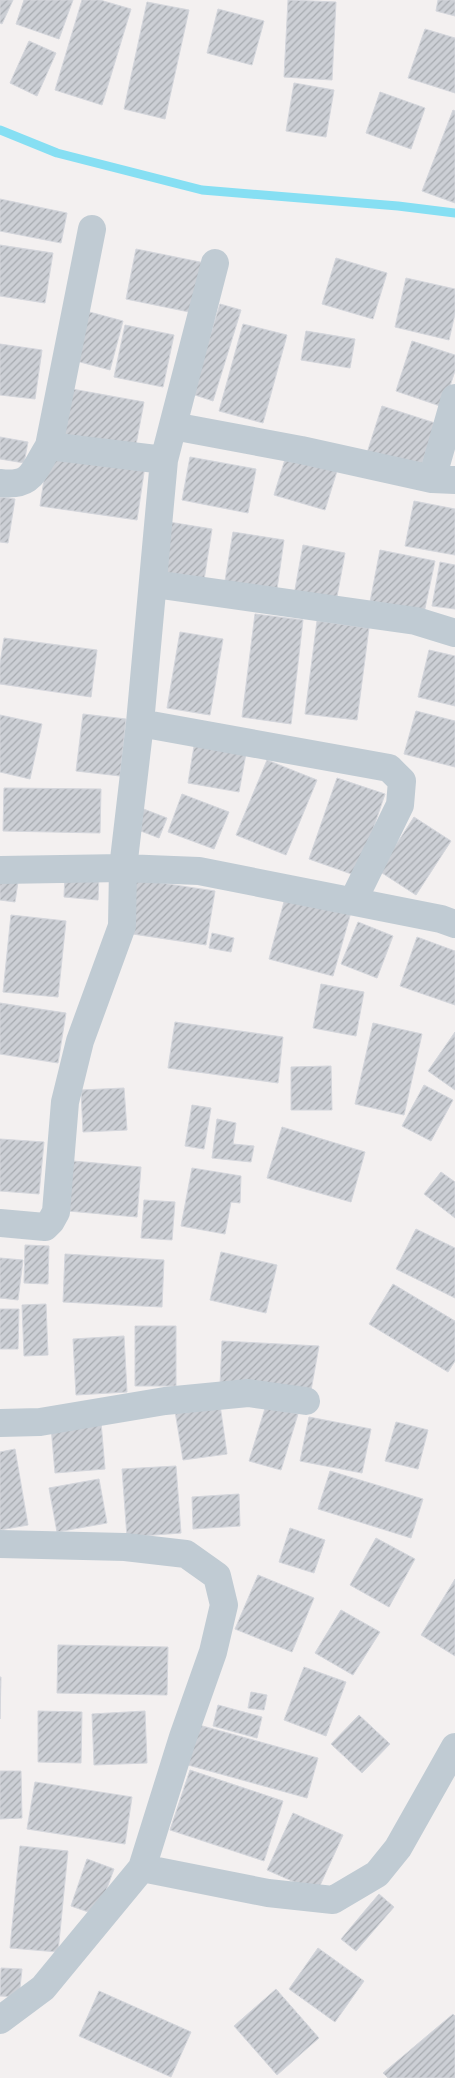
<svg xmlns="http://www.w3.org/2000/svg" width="455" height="2078" viewBox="0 0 455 2078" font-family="'Noto Sans',sans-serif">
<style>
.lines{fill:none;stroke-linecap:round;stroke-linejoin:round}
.stream{stroke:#86dff3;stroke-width:9}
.building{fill:url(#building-hatch);stroke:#d4d6dc}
.minor{stroke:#c0cbd3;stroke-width:28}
</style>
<defs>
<pattern id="building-hatch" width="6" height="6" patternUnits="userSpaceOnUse" patternTransform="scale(1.25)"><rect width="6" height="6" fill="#cccfd5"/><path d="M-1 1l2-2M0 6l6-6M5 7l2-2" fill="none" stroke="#a7abb0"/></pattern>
</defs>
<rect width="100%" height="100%" fill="#f3f0f0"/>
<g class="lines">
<path class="stream" d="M0,130l57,23 145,37 196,16 57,7"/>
</g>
<path class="building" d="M0,0h13l-11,24 -2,-1z
M24,0h49l-14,39 -43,-15z
M82,0h18l31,9 -29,96 -47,-15z
M288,0l48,2 -4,78 -48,-3z
M438,0h17v16l-19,-5z
M147,2l42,8 -24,109 -41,-10z
M218,9l46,12 -12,44 -45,-12z
M425,29l30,9v55l-47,-15z
M29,41l27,12 -19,43 -27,-13z
M294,83l40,7 -8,47 -40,-6z
M380,92l45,16 -14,41 -45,-16z
M453,110l2,1v92l-33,-12z
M0,199l67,14 -6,30 -61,-12z
M0,245l53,8 -8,50 -45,-7z
M136,249l69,14 -11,50 -68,-14z
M336,258l51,15 -14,46 -51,-15z
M406,278l49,11v25l-6,26 -54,-13z
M220,304l21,6 -28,91 -21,-7z
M82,310l41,11 -13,49 -41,-11z
M243,324l44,11 -24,88 -44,-12z
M125,325l49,10 -11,52 -49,-10z
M306,331l49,8 -5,29 -49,-8z
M412,341l43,14v16l-12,36 -47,-16z
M0,344l42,6 -7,49 -35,-4z
M72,389l72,13 -9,48 -72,-13z
M382,406l53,17 -16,50 -53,-17z
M0,437l28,5 -4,21 -24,-4z
M48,453l97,13 -8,54 -97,-14z
M286,456l51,15 -12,39 -51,-15z
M190,457l66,12 -8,44 -66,-13z
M0,497l15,2 -7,44 -8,-1z
M414,501l41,8v46l-50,-9z
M169,522l43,7 -8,51 -43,-7z
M233,532l51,8 -8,56 -52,-9z
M303,545l42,8 -9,49 -42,-7z
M380,550l55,11 -11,52 -54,-11z
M440,562l15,3v44l-23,-3z
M255,614l48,6 -12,104 -49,-7z
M317,621l52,7 -12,92 -52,-6z
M180,632l43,7 -13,76 -43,-7z
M4,638l93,12 -6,47 -91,-13v-20z
M429,650l26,6v50l-37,-9z
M416,711l39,10v46l-51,-13z
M83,714l43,5 -6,57 -44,-5z
M0,715l42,9 -12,55 -30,-7z
M195,740l52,8 -8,44 -51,-9z
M267,760l50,20 -31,75 -50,-20z
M337,778l48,16 -28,82 -48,-17z
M4,788l97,1 -1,44 -97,-2z
M182,794l47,18 -15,37 -46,-17z
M141,808l26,10 -8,20 -26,-10z
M414,817l37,24 -35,54 -37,-24z
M65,873l34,3 -1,24 -34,-3z
M0,879l18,3 -3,20 -15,-2z
M134,879l81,12 -9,54 -80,-12z
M286,894l65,18 -18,64 -64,-17z
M11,915l55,6 -8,76 -55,-5z
M358,922l35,14 -16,42 -36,-14z
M212,933l22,5 -3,14 -22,-4z
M417,937l38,14v54l-55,-19z
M321,984l43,8 -8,44 -43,-8z
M0,1003l66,10 -8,50 -58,-9z
M175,1022l108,15 -5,46 -110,-15z
M373,1023l49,11 -18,81 -49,-11z
M455,1032v58l-27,-19z
M331,1066l1,44h-41v-43z
M424,1085l29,15 -22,41 -29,-15z
M124,1088l3,42 -44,2 -2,-42z
M192,1105l19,3 -7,41 -19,-3z
M217,1119l19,4 -3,21 21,2 -3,16 -39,-4z
M282,1127l83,25 -14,50 -84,-24z
M0,1139l44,3 -5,52 -39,-3z
M73,1161l68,6 -4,50 -69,-6z
M192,1168l49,8 -1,27 -9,-1 -6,32 -44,-8z
M441,1172l14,10v36l-31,-24z
M144,1200l31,2 -3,38 -31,-2z
M416,1229l39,19v50l-59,-29z
M25,1245l24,1 -1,38 -24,-1z
M221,1252l56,13 -11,48 -56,-13z
M65,1254l99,6 -2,47 -99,-5z
M0,1258l23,2 -5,40 -18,-2z
M393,1284l62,37v40l-7,11 -79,-48z
M46,1304l2,51 -24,1 -2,-51z
M0,1309h19l-1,40h-18z
M135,1326h41v60h-41z
M124,1336l3,56 -51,3 -3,-56z
M222,1341l97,5 -9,50 -90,-11z
M220,1405l7,49 -44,6 -8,-49z
M266,1405l32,9 -17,56 -32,-9z
M309,1417l62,12 -9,44 -62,-12z
M101,1422l4,47 -50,4 -4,-46z
M396,1422l32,8 -10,39 -33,-8z
M15,1449l13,76 -28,5v-78z
M176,1466l5,67 -54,4 -5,-68z
M330,1471l93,28 -12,39 -93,-29z
M99,1479l8,44 -50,9 -8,-44z
M239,1494l1,32 -47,3 -1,-32z
M290,1528l35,12 -11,33 -35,-11z
M376,1538l39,21 -26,48 -39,-22z
M258,1575l56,23 -22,54 -57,-23z
M455,1579v77l-34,-21z
M341,1610l39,22 -27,43 -38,-22z
M58,1645l110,2 -1,48 -110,-2z
M304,1667l42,15 -20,54 -42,-16z
M0,1677h1l-1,42z
M251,1692l16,3 -3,15 -16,-2z
M218,1705l44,12 -5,21 -44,-12z
M38,1711l44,1 -1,51 -43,-1z
M145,1711l2,52 -53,2 -2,-51z
M359,1715l31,29 -28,29 -31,-29z
M199,1725l119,33 -11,40 -119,-33z
M190,1770l93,31 -19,60 -94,-31z
M0,1771h21l1,47 -22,1z
M35,1782l97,15 -7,47 -98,-15z
M293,1813l50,22 -26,57 -50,-22z
M20,1846l48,5 -10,101 -48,-4z
M87,1859l27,10 -17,46 -26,-9z
M379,1894l15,13 -38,44 -15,-12z
M318,1948l46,33 -29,41 -46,-33z
M1,1968l21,1 -3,28 -19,-1z
M276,1989l43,49 -42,37 -43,-49z
M99,1991l92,41 -20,45 -92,-41z
M453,2014l2,2v62h-67l-5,-5z"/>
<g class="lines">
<path class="minor" d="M173,426l128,24 131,29 23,1
M49,446l43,-217
M432,479l23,-81
M0,483c33,4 33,-12 49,-37l115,14
M154,584l262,37 39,12
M140,723l249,45 13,13 -2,24 -47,96
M0,870l123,-2 76,3 242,48 14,5
M0,1223l45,4 6,-6 5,-9 9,-110 15,-61 42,-115 1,-58 17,-145 24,-263 51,-197
M0,1423l40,-1 125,-21 83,-8 58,8
M0,1544l125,3 61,7 31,22 7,29 -11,47 -30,85 -41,131 -99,120 -43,32
M142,1868l126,25 65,7 44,-26 21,-26 57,-101"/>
</g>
</svg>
